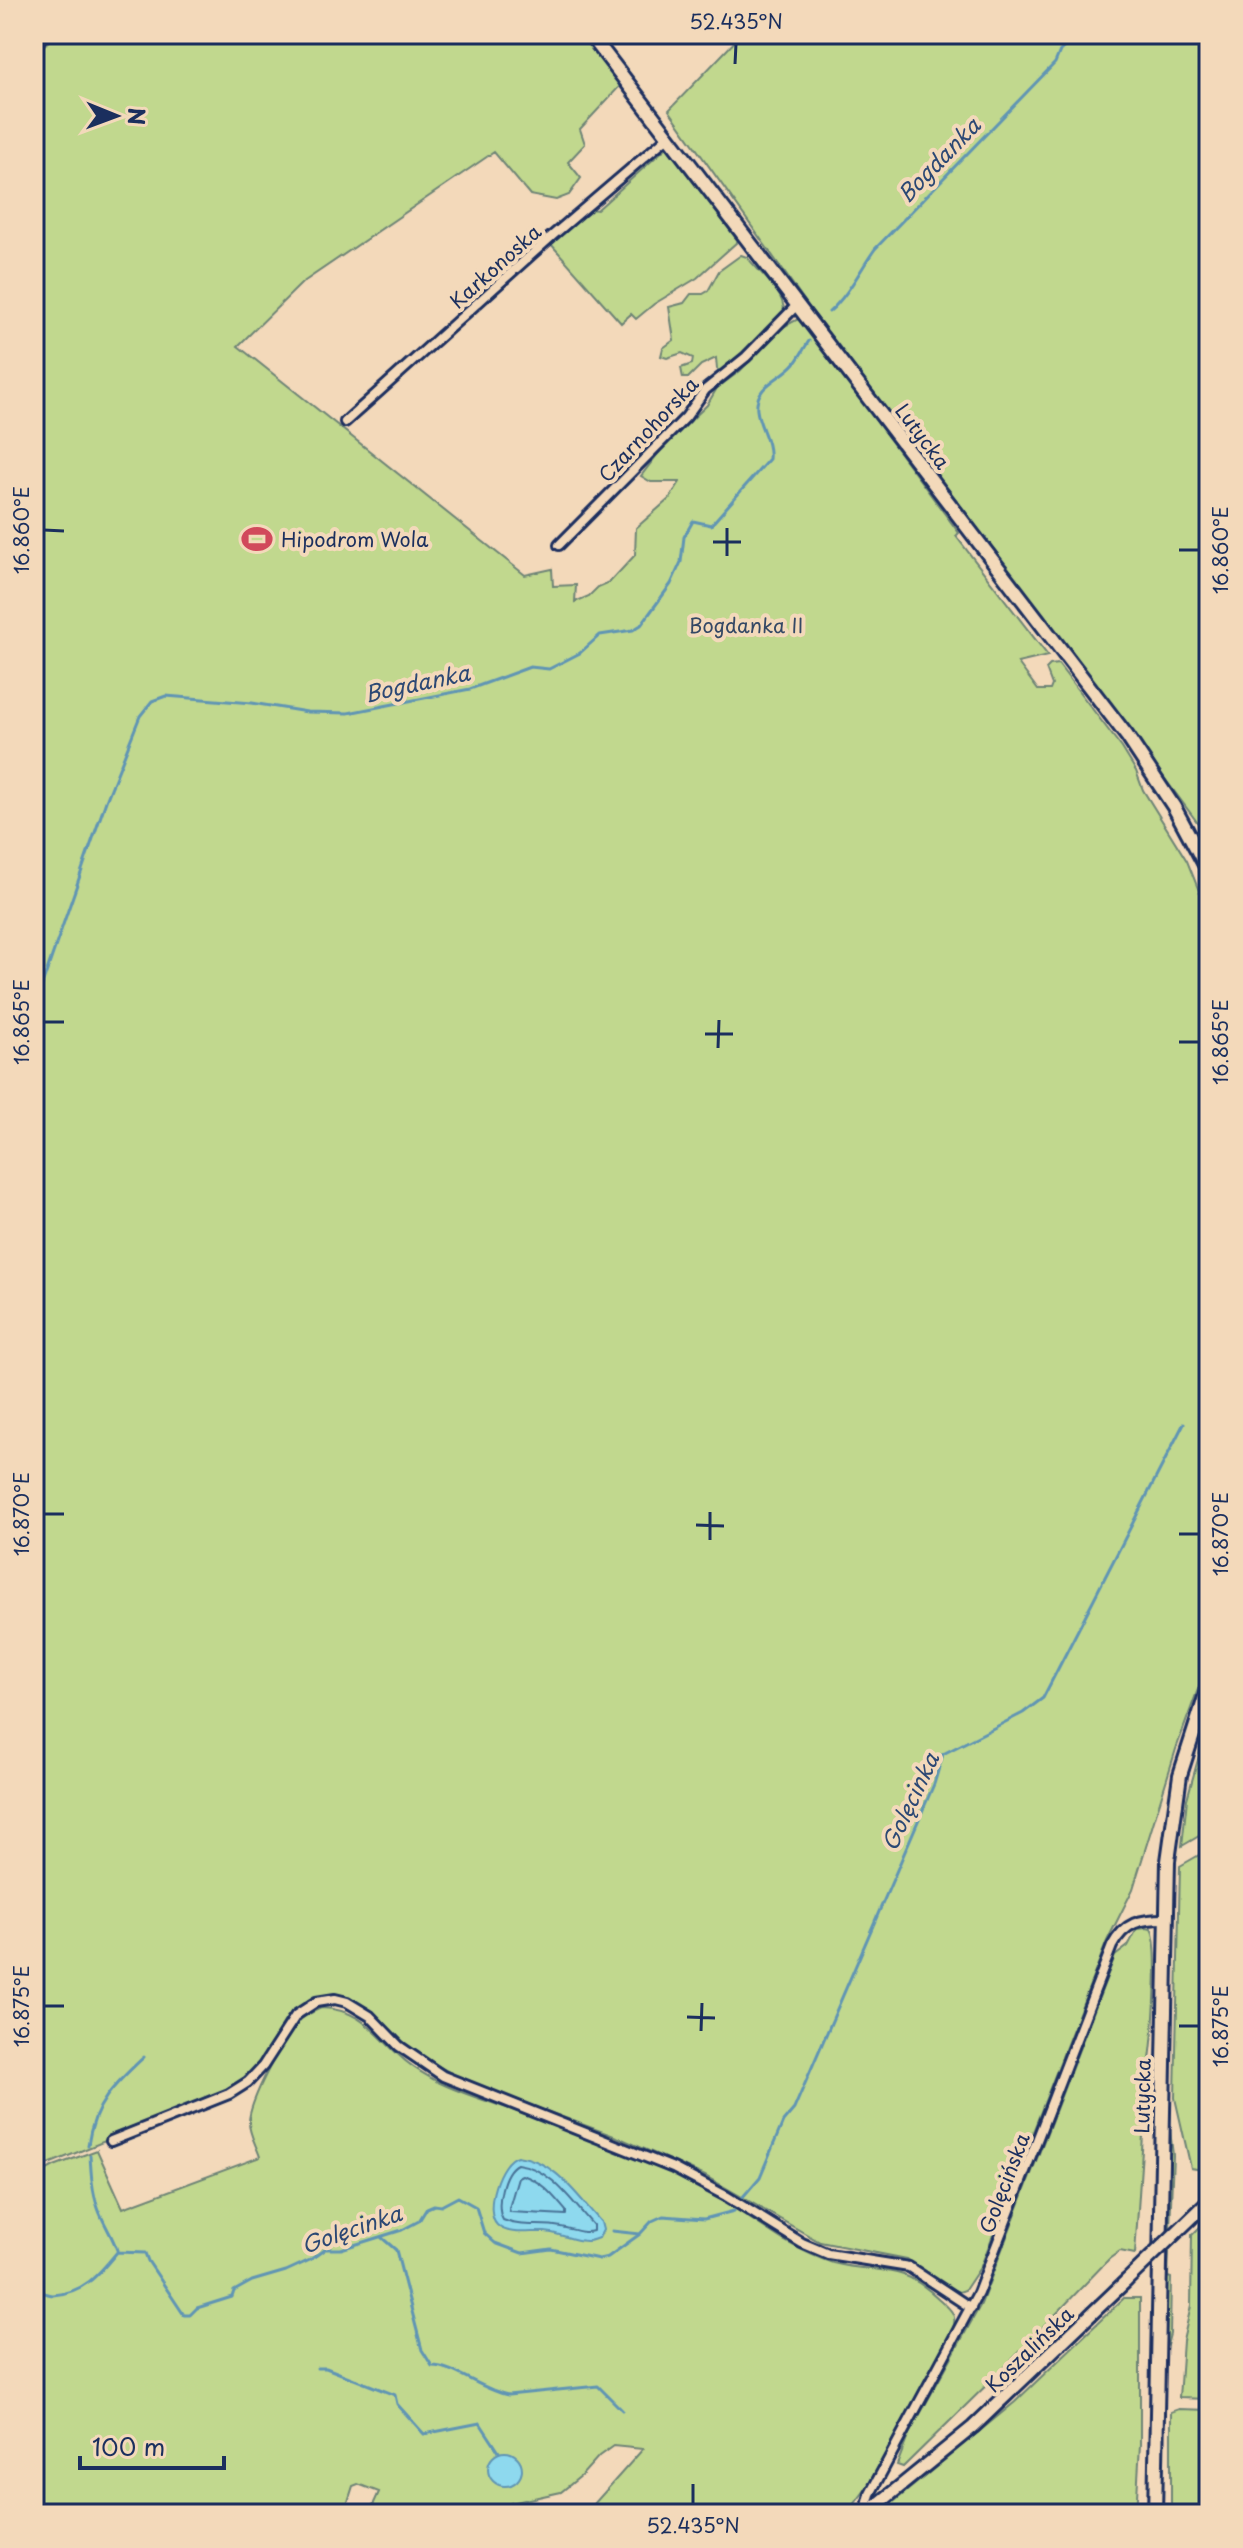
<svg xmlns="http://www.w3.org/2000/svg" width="1243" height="2548" viewBox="0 0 1243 2548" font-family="'Playpen Sans',sans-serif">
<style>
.green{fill:#c1d88e;stroke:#6e8476;stroke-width:2}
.water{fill:#8ed9ee;stroke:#6095b4;stroke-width:2}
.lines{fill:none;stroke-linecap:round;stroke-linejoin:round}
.shore{stroke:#497398;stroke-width:2}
.stream{stroke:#6095b4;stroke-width:3}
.street-casing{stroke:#1b2f5e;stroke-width:14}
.secondary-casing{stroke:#1b2f5e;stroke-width:17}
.primary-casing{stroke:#1b2f5e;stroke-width:18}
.street{stroke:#f3d9ba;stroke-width:8}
.secondary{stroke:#f3d9ba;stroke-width:11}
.primary{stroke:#f3d9ba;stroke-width:12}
.rail-casing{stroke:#1b2f5e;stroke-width:6}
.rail{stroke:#f3d9ba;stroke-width:3;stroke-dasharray:9;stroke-linecap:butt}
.secondary-bridge-casing{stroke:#1b2f5e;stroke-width:17;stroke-linecap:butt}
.secondary-bridge{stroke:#f3d9ba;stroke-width:11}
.ticks{fill:none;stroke:#1b2f5e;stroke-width:3}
.labels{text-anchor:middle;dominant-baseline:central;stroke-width:8;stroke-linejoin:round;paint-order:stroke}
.street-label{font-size:20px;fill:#1b2f5e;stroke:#f3d9ba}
.poi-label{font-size:20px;fill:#1b2f5e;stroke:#f3d9ba;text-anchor:start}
.park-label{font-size:20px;fill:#344865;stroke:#f3d9ba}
.water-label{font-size:22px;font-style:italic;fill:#2c4874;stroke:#f3d9ba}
.neatline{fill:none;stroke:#1b2f5e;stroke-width:3}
.ticks-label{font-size:20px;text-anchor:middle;fill:#1b2f5e}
</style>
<rect width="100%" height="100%" fill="#f3d9ba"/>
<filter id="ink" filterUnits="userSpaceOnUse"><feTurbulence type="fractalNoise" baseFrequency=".0125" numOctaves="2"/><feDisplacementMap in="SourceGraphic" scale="16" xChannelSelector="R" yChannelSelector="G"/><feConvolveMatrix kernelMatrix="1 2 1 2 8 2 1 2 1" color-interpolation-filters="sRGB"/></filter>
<g filter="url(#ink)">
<path class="green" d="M56,34h529l35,52 -40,43 5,15 -17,18 13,16 -12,17 -13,5 -26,-5 -36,-43 -192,131 -64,63 287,229 27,-6 1,17 23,-1 -1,17 14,-6 9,-9 12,-5 25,-27 1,-27 33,-29 11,-17h-29l-10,-6 23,-30 43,-41 10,-17 23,-17 41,-43 19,-10 159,215 -3,3 92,120 -30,7 20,27h12l2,-5 -6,-16 4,-4 8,-1 64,84 14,23 7,19 44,71 22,55v743l-33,90 -43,140 -26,52 -126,325 -16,24 -6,2 -8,-3 -44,-30 -87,-17 -115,-66 -83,-37 -152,-56 -36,-19 -27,-19 -39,-37 -21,-12 -18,-2 -19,5 -11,8 -12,10 -30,50 -29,24 -194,79v-2115z
M742,34h467v804l-241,-323 -152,-198 -147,-207z
M667,147l71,94 -41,37 -43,26 -18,15 -5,-5 -10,9 -71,-80 41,-34 6,1z
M741,255l6,2c12,16 38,34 37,56l-29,32 -32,28 -6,-4 -1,-11 -15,7 -13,13h-5l-2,-10 11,-4 1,-6 -11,-5 -15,5 -6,-2 2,-8 11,-8 -5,-33 15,-4 7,-9h12l5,-3 11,-20z
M1209,1720v451l-18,-3 -16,-70 5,-232 26,-15v-19l-24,14 5,-47z
M1147,1928l4,1c10,14 2,126 -4,147l-12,178 -15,-3 -11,8 -102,106 -104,102 -6,-2 12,-31 72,-130 134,-348 13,-10 9,-17z
M321,2008c40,1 53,25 80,49 10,10 23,17 35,24 24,12 48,19 74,28 54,20 111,40 164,65 39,18 73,43 109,66 14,8 34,18 50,23 46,12 65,-3 106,36 10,9 19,15 14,29l-85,158 -21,28h-262l58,-65 -30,-3 -14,10 -17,19 -21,17 -50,11 -7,4 1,7h-136l10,-22 -21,-8 -5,2 -9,28h-310v-337l20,-11 43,-16 26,58 137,-51c-3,-10 -12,-25 -11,-36 1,-21 35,-85 50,-100 6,-6 14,-9 22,-13z
M1169,2122l4,33 -5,122 3,1 -1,56 -4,15 -3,-12z
M1209,2218v181l-30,-1 4,-57 8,-35 1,-71z
M1124,2298h16v146l-4,70h-257l136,-112z
M1179,2409l30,1v104h-38v-102z"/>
<path class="water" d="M517,2156c38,4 60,40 84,66l2,8 -4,8c-5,1 -7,3 -12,3 -14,0 -28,-8 -42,-9 -15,-1 -37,4 -48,-7 -14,-14 2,-65 20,-69z
M488 2469a17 17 0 1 1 34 0a17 17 0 1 1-34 0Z"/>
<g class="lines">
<path class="shore" d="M517,2164c34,4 55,38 76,61v6c-11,3 -20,-2 -32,-4 -19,-4 -40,1 -58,-7 -8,-14 0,-49 14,-56z
M522,2175c20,6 31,21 44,36v4l-56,-3 -1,-4 9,-31z"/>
<path class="stream" d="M829,312c20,-18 31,-42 46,-63l180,-186 5,-12 19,-17
M34,1008l72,-207 34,-85 12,-15 14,-5 86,7 55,9 41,1 122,-24 60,-22 19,2 31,-16 20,-18 33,-5 8,-5 30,-41 10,-22 3,-25 9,-16 18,4 58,-66c2,-18 -10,-32 -12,-49 -3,-25 25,-31 38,-47 5,-6 9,-15 14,-22
M88,2145c6,-42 27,-61 56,-88
M90,2155c1,18 2,36 8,53 5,15 14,27 19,42
M742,2198l18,-21 23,-55 11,-13 140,-325 9,-30 80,-41 20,-15 141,-275
M612,2231l28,3
M381,2237l15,13 26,100 10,16c22,0 50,24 76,29l90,-9 24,24
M34,2290c6,1 14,5 19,5 31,-2 46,-21 64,-43l28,1 3,8 36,54h6l7,-7 35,-11 2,-6 18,-10 34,-10 24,-11 15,-11h16l61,-19 17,-9 8,-13 7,-3 7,1 17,-9 18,10 8,26 11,10 27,10 29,-4 48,10 9,-2 32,-23 12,-13 11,-5 41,3 30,-8
M317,2368h9l69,27 2,9 27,30 56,-11 19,29"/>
<g class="street-casing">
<path id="street" d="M345,422l207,-186 117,-100
M559,545l127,-128 19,-27 41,-33 51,-52
M111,2141l118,-47 19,-12 15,-16 33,-51 20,-13 19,-3 12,3 23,14 29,30 44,30 230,92 53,28 76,47 26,11 81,13 62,41
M870,2511l-3,-5 3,-12 108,-201 134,-347c13,-24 28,-27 54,-27"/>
</g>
<g class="secondary-casing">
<path id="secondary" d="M866,2514l107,-87 153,-146"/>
</g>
<g class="primary-casing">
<path id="primary" d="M590,34l537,702 47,71 35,65
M1155,2514l13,-653 12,-86 29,-90"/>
</g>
<use href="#street" class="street"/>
<use href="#secondary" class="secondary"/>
<use href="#primary" class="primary"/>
<g class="rail-casing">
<path id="rail" d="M34,50l17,-16"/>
</g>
<use href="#rail" class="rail"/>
<g class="secondary-bridge-casing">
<path id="secondary-bridge" d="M1126,2281l83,-80"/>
</g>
<use href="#secondary-bridge" class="secondary-bridge"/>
</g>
</g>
<path class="ticks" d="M735,64l1,-20M44,530l20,1M713,542h28M1179,550h20M727,556v-28M44,1022h20M705,1034h28M1179,1042h20M718,1048l1,-28M44,1514h20M696,1525l28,1M1179,1534h20M710,1540v-28M44,2006h20M687,2017l28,1M1179,2026h20M701,2031l1,-28M693,2504v-20"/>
<defs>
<g id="stadium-bare" transform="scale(2.4)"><path d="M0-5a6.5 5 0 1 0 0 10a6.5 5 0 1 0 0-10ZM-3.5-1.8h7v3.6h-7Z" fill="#d1495b" stroke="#f3d9ba" stroke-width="2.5" paint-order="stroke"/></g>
</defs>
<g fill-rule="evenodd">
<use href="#stadium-bare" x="257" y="539"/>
</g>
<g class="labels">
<g class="street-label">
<text transform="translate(495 266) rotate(-42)">Karkonoska</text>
<text transform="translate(648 429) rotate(-47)">Czarnohorska</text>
<text transform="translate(923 436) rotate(53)">Lutycka</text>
<text transform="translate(1142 2096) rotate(-89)">Lutycka</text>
<text transform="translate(1004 2183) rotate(-69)">Golęcińska</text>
<text transform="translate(1029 2349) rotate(-44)">Koszalińska</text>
</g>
<g class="poi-label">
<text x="281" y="539">Hipodrom Wola</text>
</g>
<g class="park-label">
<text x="746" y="625">Bogdanka II</text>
</g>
<g class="water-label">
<text transform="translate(938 159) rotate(-46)">Bogdanka</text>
<text transform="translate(417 682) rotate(-12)">Bogdanka</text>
<text transform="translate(909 1801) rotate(-65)">Golęcinka</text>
<text transform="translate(351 2228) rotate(-19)">Golęcinka</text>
</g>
</g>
<rect width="1243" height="2548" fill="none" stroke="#f3d9ba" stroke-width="88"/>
<g transform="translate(116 116) rotate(91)" stroke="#f3d9ba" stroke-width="6" paint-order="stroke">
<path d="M0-6L14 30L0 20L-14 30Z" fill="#1b2f5e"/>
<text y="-12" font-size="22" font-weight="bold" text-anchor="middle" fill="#1b2f5e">N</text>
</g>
<path d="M80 2456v12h144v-12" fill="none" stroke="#1b2f5e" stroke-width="4"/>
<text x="92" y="2456" font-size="24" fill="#1b2f5e" stroke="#f3d9ba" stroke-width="6" paint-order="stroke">100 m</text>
<rect x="44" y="44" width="1155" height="2460" class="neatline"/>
<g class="ticks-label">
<text x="736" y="29">52.435°N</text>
<text transform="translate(22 530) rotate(-90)" y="7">16.860°E</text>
<text transform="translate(1221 550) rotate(-90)" y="7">16.860°E</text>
<text transform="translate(22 1022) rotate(-90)" y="7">16.865°E</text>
<text transform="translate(1221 1042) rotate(-90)" y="7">16.865°E</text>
<text transform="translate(22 1514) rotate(-90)" y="7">16.870°E</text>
<text transform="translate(1221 1534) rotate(-90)" y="7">16.870°E</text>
<text transform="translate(22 2006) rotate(-90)" y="7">16.875°E</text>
<text transform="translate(1221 2026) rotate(-90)" y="7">16.875°E</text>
<text x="693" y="2533">52.435°N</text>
</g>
</svg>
